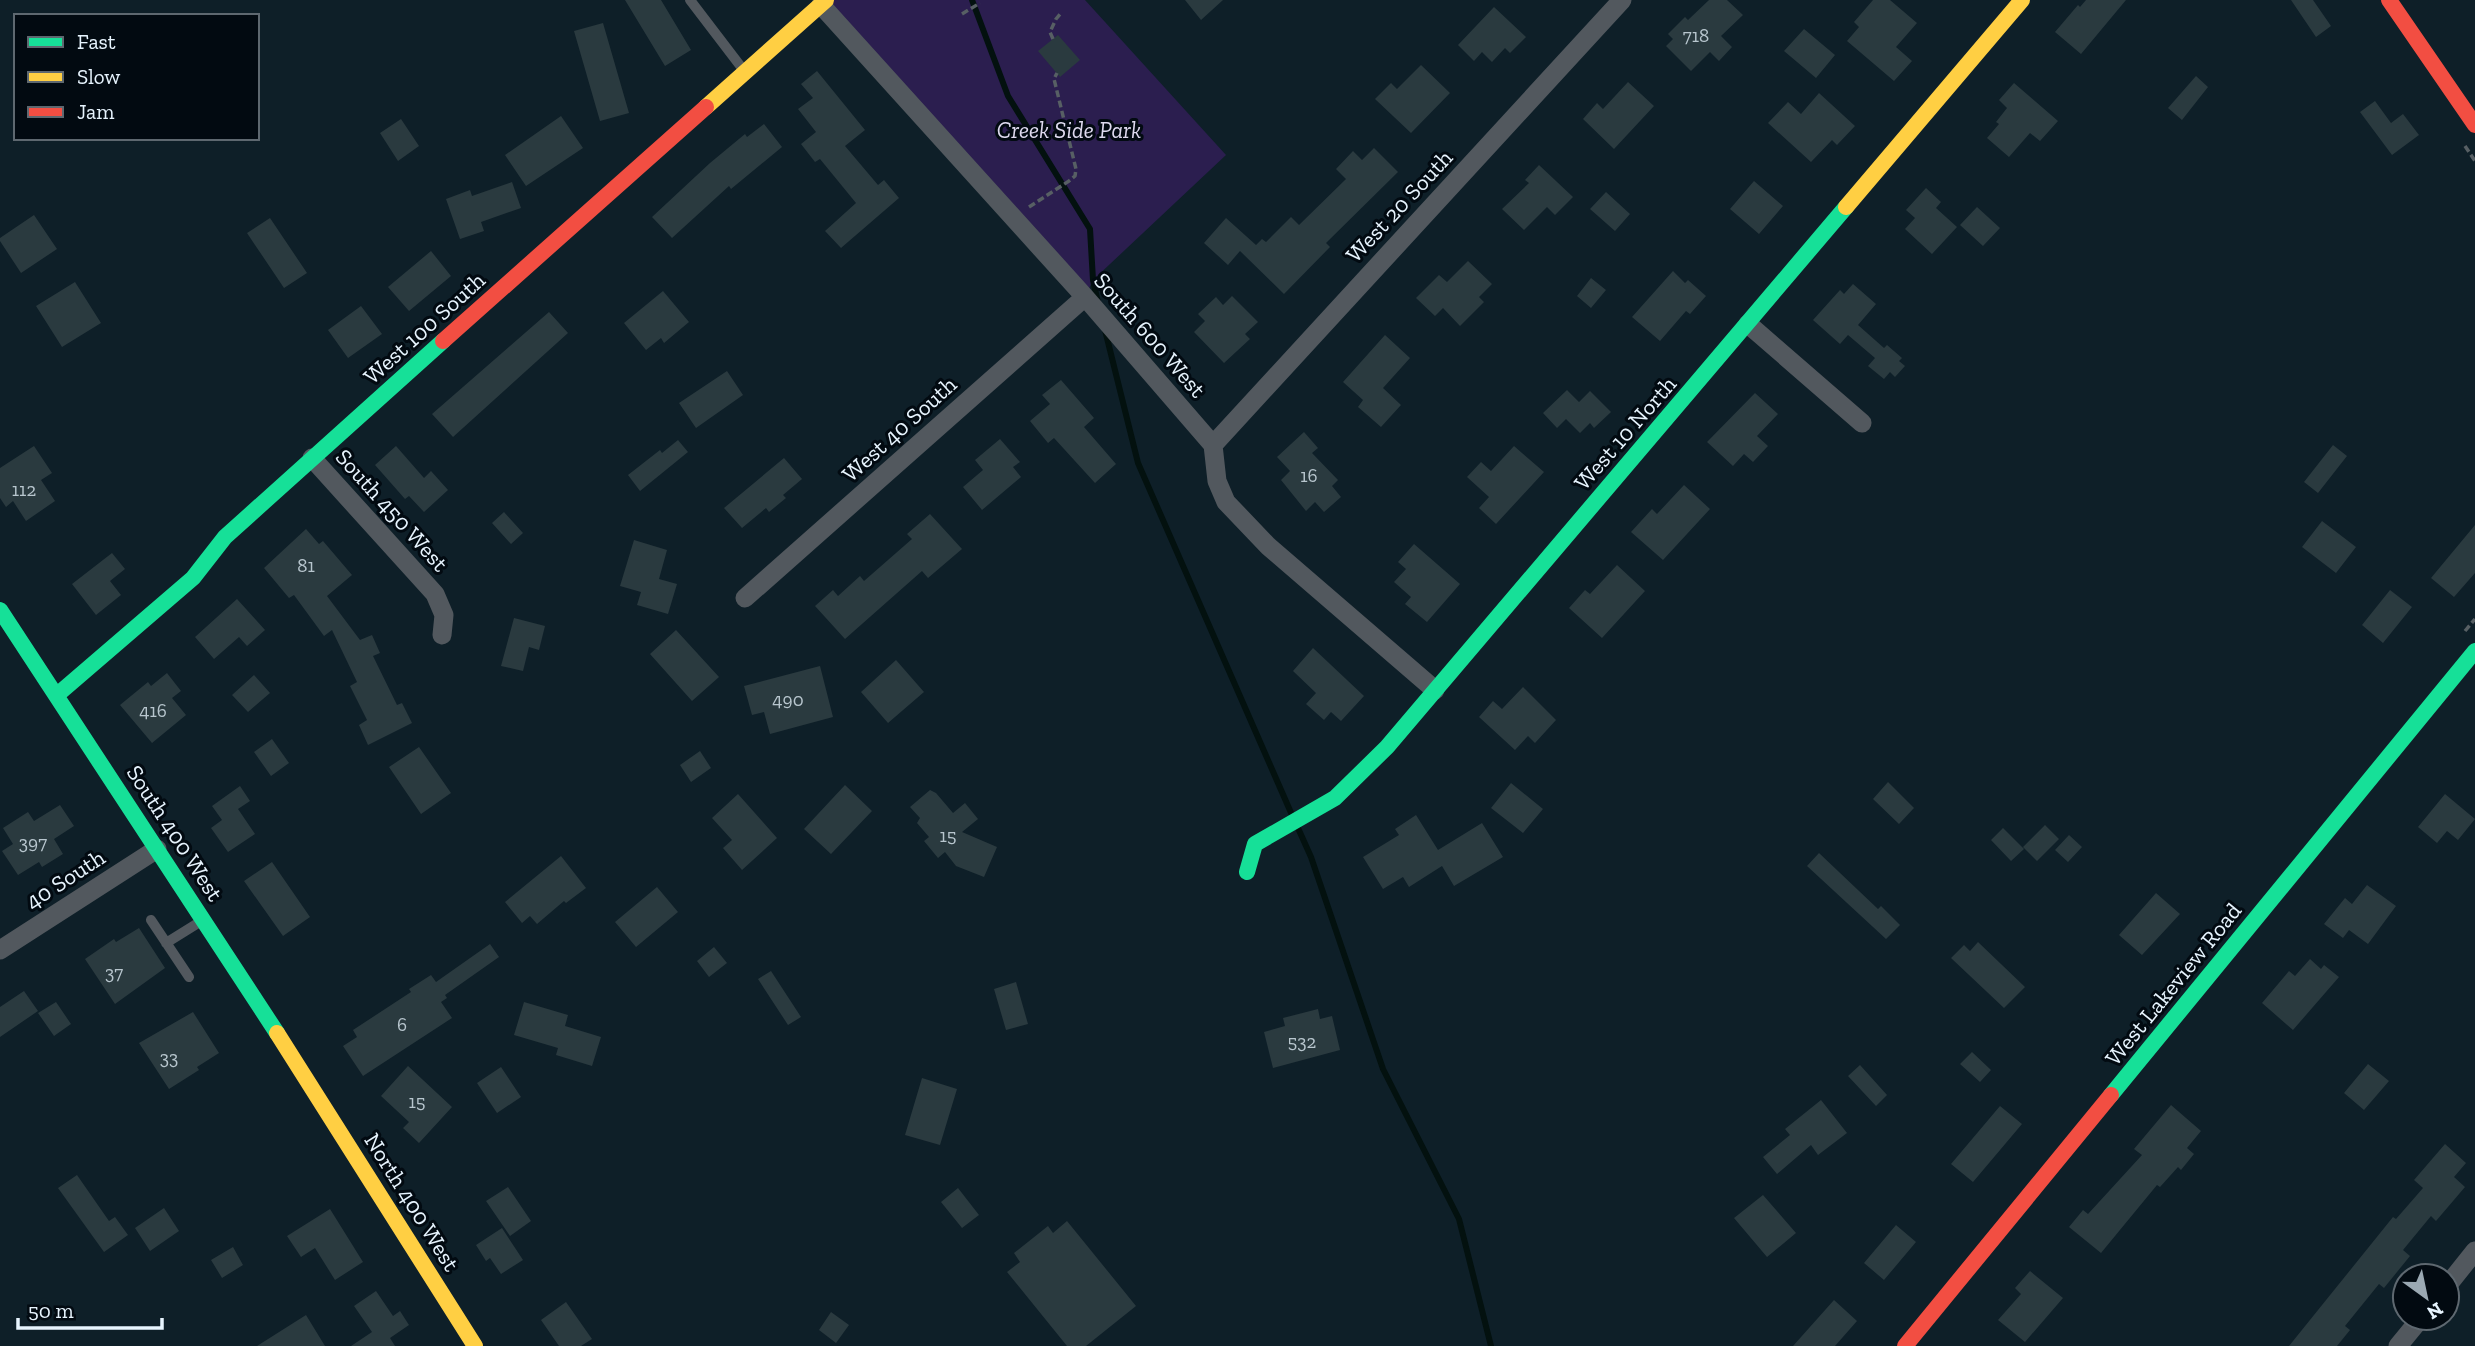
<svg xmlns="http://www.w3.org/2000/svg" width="2475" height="1346" viewBox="0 0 2475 1346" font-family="'Zilla Slab',serif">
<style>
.green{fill:#2b1e4f}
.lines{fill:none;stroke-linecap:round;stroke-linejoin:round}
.stream{stroke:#03110f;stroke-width:6}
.building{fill:#2a3a3f}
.path{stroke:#575f64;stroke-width:3.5;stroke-dasharray:7 3.5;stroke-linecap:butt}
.lane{stroke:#52585e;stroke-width:10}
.street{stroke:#52585e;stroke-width:19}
.fast{stroke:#16e098;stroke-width:16}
.slow{stroke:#ffcf43;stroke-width:16}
.jam{stroke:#f24e42;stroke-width:16}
.labels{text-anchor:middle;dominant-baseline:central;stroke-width:6;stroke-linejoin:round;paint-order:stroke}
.number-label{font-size:19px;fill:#b8c6ce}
.park-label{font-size:23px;font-style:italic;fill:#dedaef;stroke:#020a11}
.street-label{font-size:23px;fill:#e7f4fe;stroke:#020a11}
</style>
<rect width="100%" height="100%" fill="#0e1f28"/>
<path class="green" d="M826,0h259l141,155 -133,125 -8,17z"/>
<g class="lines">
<path class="stream" d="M972,0l36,96 82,133 3,51 5,23
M1105,330l33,133 154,352
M1298,828l13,29 72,212 76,150 32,127"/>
</g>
<path class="building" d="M625,0h36l30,50 -26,16z
M1185,0h38l-22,20z
M1709,0h18l16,15 -22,21 11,11 -13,14 -9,-9 -19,19 -25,-25 7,-7 -5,-5 17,-17 3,3z
M1873,0h17l27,23 -21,24 16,14 -18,20 -47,-40 12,-14 -5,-5z
M2086,0h40l-45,54 -26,-22 23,-27 2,2z
M2291,0h22l18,26 -15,11z
M1494,7l32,30 -16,16 -5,-5 -13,14 -10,-10 -8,9 -16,-16z
M603,23l26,90 -29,8 -26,-90z
M1804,29l31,26 -19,23 -32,-27z
M1058,35l22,25 -20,17 -22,-26z
M1421,65l29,28 -39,40 -36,-34 16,-16 6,6z
M817,71l48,59 -20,16 33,39 6,-5 15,18 -58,50 -16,-17 31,-28 -36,-44 -5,3 -14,-18 15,-12 -18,-23 15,-11 -12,-14z
M2196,76l12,11 -26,33 -14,-12z
M1628,82l26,24 -40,43 -31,-30 14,-16 6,6z
M2014,83l44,38 -18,20 -10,-8 -21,24 -22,-19 12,-14 -3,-2 11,-14 -8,-8z
M1819,93l36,33 -18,19 -5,-5 -21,22 -43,-39 20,-21 13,12z
M2375,101l16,22 12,-9 16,21 -27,20 -32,-43z
M561,116l22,32 -57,38 -21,-31z
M401,119l18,27 -21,15 -18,-28z
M764,124l18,23 -51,42 -2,-3 -57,52 -20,-21 58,-54 35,-29 2,3z
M1374,148l24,24 -72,71 4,4 -46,47 -44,-43 -12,14 -24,-22 22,-25 30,27 6,-6 4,3 25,-25 8,8 47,-46 -10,-10 17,-18 9,9z
M1539,165l34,32 -18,18 -8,-8 -23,23 -22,-21 27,-26 -4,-3z
M1754,181l29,25 -24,28 -29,-25z
M512,182l9,26 -40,14 3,9 -24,8 -14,-40 24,-9 2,6z
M1926,188l15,14 -5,6 21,19 -25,27 -27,-25 10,-11 -9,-8z
M1606,192l24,22 -15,17 -25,-22z
M1977,207l23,21 -17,18 -23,-21z
M34,215l23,34 -36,24 -21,-32v-3z
M270,218l37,55 -23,15 -37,-55z
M431,251l20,25 -42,35 -21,-24z
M1468,261l24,23 -13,13 5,5 -24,24 -17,-18 -8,8 -19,-18 23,-23 8,7z
M1673,271l12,12 3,-3 18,16 -16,18 -4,-3 -26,30 -28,-24z
M1591,278l15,12 -15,18 -14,-12z
M75,282l26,41 -39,24 -26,-41z
M1853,284l23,20 -18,21 26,23 3,-3 15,13 -3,3 6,5 -10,11 -5,-5 -6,7 -16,-13 7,-8 -27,-23 -8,9 -27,-24 27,-30 4,4z
M663,291l26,31 -25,21 -3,-5 -15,12 -22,-27z
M1232,296l26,26 -13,12 5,5 -26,24 -30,-31 11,-11 -7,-7 18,-17 7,8z
M361,306l21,28 -34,24 -20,-28z
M549,312l19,21 -115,104 -21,-23z
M1385,335l25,23 -27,30 18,17 -20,22 -23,-20 5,-7 -20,-18z
M727,371l16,24 -47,33 -17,-25z
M1061,380l33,38 -10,9 32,37 -21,19 -41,-45 -6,5 -18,-22 20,-17 -8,-9z
M1567,390l12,12 11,-11 21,21 -17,16 -4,-5 -10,10 -14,-14 -9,9 -14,-15z
M1755,393l23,21 -21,22 11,10 -15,16 -9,-8 -11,12 -26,-24z
M1304,432l14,16 -6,5 26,27 -6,6 9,11 -17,15 -9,-10 -9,9 -25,-31 9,-9 -13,-14z
M1000,439l20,23 -7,5 8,10 -39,33 -19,-23 20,-17 -8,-10z
M678,440l10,12 -48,39 -12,-16 32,-25 2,3z
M2333,445l14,11 -29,37 -14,-11z
M34,446l18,27 -11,7 14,21 -29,20 -13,-20 -7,6 -6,-9v-30z
M396,446l28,32 7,-7 17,19 -24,22 -15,-16 -4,3 -30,-34z
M1514,446l30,26 -48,52 -17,-16 10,-11 -22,-20 14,-15 10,9z
M784,458l18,21 -19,16 3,3 -17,14 -3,-4 -24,20 -18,-20z
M1684,485l26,24 -47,51 -32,-28 21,-23 5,5z
M504,512l19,21 -12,11 -19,-21z
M930,514l32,35 -34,29 -6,-7 -77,68 -30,-33 18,-16 5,6 22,-20 4,5 48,-42 -5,-5z
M2322,521l34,26 -20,26 -34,-26z
M2475,525v48l-21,24 -23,-19z
M306,529l13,15 4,-3 29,34 -25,21 33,44 12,-5 8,18 -7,3 24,49 5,-2 10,20 -44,22 -9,-20 8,-5 -17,-34 7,-4 -25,-52 -8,6 -30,-41 -5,3 -25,-30z
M634,540l33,10 -8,29 18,5 -9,30 -31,-9 4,-13 -21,-6z
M1414,544l46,40 -33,38 -22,-18 6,-7 -17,-15 12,-13 -8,-7z
M112,553l13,16 -15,12 11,14 -25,20 -24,-31z
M1617,565l28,26 -43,47 -33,-30 16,-18 5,4z
M2390,590l22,17 -29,36 -21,-18z
M237,599l28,31 -18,16 -8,-9 -25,22 -19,-22z
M514,618l31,8 -6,24 -10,-3 -6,24 -22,-5z
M676,630l43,47 -27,24 -42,-47z
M1313,648l51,48 -23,25 -10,-9 -7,8 -18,-16 10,-11 -23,-22z
M896,660l28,32 -36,31 -27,-31z
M820,666l13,51 -63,17 -6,-22 -12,3 -8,-29z
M167,673l14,18 -9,7 14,17 -34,28 -32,-38 28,-23 3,4z
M254,675l16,18 -22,19 -16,-17z
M1523,687l33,33 -21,23 -7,-7 -13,14 -36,-33 14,-16 9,8z
M272,739l17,24 -18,13 -17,-24z
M419,747l32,46 -30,21 -32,-47z
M700,751l11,17 -20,14 -11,-17z
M1888,782l26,26 -15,16 -26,-25z
M1511,783l32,26 -20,24 -32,-25z
M845,785l27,26 -41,43 -27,-25z
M240,786l10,15 -12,8 17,25 -27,18 -17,-24 11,-8 -10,-14z
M930,790l6,3 17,20 12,-10 13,16 -16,13 35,15 -13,30 -28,-11 -11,-14 -7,6 -14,-17 5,-4 -12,-14 3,-5 -10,-11z
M738,794l39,44 -35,32 -19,-22 9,-8 -20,-22z
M2445,794l30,25 -17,21 -11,-9 -10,12 -19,-16z
M60,805l14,21 -20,13 9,15 -21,13 -3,-5 -21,13 -16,-24 11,-7 -10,-16 25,-16 6,9z
M1416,815l22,35 44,-27 21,34 -49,29 -12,-20 -33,21 -6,-10 -20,12 -20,-32 36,-22 -4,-6z
M2045,825l14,14 -22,22 -14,-14z
M2003,828l21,21 -13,12 -20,-21z
M2069,835l13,12 -14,15 -13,-12z
M1819,853l59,56 3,-3 19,19 -14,14 -79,-73z
M561,856l25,32 -20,15 -2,-2 -27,23 -7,-8 -8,7 -17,-21z
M272,862l38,55 -27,19 -39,-55z
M2367,885l29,21 -28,38 -19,-14 -6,8 -19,-14 21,-26 7,6z
M657,887l21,25 -42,35 -21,-25z
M2156,893l24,21 -38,41 -23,-20z
M139,928l26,40 -50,36 -30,-45 29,-20 2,3z
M1978,942l47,45 -21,21 -53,-50 13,-13 6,6z
M490,944l9,13 -54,38 2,3 -6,4 11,16 -89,58 -20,-30 14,-9 -4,-7 58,-38 -2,-3 22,-14 5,7z
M714,947l13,16 -18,14 -12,-16z
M2310,959l11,10 3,-4 15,12 -46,53 -31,-27 27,-32 6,5z
M771,971l30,46 -13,8 -30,-46z
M1016,982l12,42 -22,6 -12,-41z
M24,991l14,20 -38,26v-30z
M56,1002l15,22 -17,12 -16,-23z
M524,1002l44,13 -3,11 36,11 -9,29 -36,-11 2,-7 -44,-13z
M1318,1009l2,10 12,-3 8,34 -67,18 -9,-36 21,-6 -2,-8z
M193,1012l26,41 -22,14 2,3 -30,19 -30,-46z
M1972,1052l19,18 -11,12 -20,-18z
M2368,1064l21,17 -25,29 -20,-17z
M1860,1065l27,30 -11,11 -28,-30z
M408,1066l44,41 -33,36 -16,-15 6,-6 -28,-26z
M501,1067l20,30 -24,16 -20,-30z
M922,1078l35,11 -17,56 -35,-10z
M1821,1100l26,33 -29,22 -7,-10 -34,29 -14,-17 27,-22 -5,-6z
M2171,1105l30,26 -14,17 7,6 -13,16 -3,-3 -18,20 -3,-2 -56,68 -32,-26 14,-17 5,4 54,-59 -8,-6z
M2000,1106l22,18 -49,58 -22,-18z
M2445,1144l21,19 -12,14 11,10 -29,34 -5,-5 -28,34 7,6 -26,32 -5,-4 -34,42 5,4 -13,16h-48l104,-129 3,2 27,-31 -9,-8z
M77,1175l32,46 6,-4 13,18 -24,17 -46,-64z
M508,1187l23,34 -21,15 -24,-35z
M958,1188l21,27 -17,13 -21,-26z
M1763,1195l33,38 -29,24 -33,-39z
M164,1208l15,23 -29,20 -15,-23z
M330,1209l33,53 -28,18 -20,-32 -14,9 -14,-21z
M1067,1221l69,85 -50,40h-19l-60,-74 13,-10 -6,-9 34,-27 5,7z
M1896,1225l20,17 -32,38 -20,-17z
M502,1228l21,32 -22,14 -11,-16 -4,3 -10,-16z
M233,1247l10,18 -21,13 -11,-18z
M2030,1271l33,27 -38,44 -27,-22 23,-26 -6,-6z
M376,1291l17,25 7,-5 9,14 -19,13 5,8h-44l21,-14 -18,-26z
M1834,1300l23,21 -22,25h-42z
M566,1302l26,37 -11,7h-22l-18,-26z
M831,1312l18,13 -13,18 -17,-13z
M306,1315l19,31h-68z"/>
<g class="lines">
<path class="path" d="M962,14l18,-11
M1053,39l-3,-7 6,-13 5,-6
M2465,146l10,15
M1029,207l40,-26 6,-5 1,-7 -22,-90 3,-6
M2465,631l10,-12"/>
<path class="lane" d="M690,0l55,72
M151,920l38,57
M166,943l37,-23"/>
<path class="street" d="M821,5l264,292 128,148 4,36 9,21 42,44 167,144
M1748,324l114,99
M1213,445l409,-445
M312,458l123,136 9,21 -2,20
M745,598l340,-301
M0,950l157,-101
M2447,1286l28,-35
M2398,1346l23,-28"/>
<path class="fast" d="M0,610l277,423
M57,695l136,-117 32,-41 218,-196
M1247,872l8,-28 80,-46 52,-51 459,-540
M2111,1095l364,-444"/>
<path class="slow" d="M706,107l120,-107
M1846,207l176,-207
M277,1033l198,313"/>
<path class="jam" d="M2389,0l86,125
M443,341l263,-234
M1905,1346l206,-251"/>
</g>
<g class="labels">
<g class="number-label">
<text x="1696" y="35">718</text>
<text x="1309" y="475">16</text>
<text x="24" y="489">112</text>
<text x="306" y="565">81</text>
<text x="788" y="699">490</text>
<text x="153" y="710">416</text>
<text x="948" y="835">15</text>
<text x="33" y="842">397</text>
<text x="114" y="972">37</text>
<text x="402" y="1024">6</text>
<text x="1302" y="1041">532</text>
<text x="169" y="1057">33</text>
<text x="417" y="1101">15</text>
</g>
<g class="park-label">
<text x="1069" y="130">Creek Side Park</text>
</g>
<g class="street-label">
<text transform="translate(1399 206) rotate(-47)">West 20 South</text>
<text transform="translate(424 328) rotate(-42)">West 100 South</text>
<text transform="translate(1150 335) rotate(49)">South 600 West</text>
<text transform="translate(899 429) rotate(-42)">West 40 South</text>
<text transform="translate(1625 433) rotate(-49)">West 10 North</text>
<text transform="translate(392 510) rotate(48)">South 450 West</text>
<text transform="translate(175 833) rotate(57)">South 400 West</text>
<text transform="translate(65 879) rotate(-33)">40 South</text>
<text transform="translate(2173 984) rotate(-51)">West Lakeview Road</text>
<text transform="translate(412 1202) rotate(58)">North 400 West</text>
</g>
</g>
<rect x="14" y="14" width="245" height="126" fill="#020a11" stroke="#5e6870" stroke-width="2"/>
<rect x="28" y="37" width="35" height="10" fill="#16e098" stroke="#5e6870" stroke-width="2"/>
<text x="77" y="49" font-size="21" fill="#e7f4fe">Fast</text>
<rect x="28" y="72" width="35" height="10" fill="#ffcf43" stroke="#5e6870" stroke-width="2"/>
<text x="77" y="84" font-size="21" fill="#e7f4fe">Slow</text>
<rect x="28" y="107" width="35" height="10" fill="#f24e42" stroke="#5e6870" stroke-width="2"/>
<text x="77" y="119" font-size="21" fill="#e7f4fe">Jam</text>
<g transform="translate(2426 1297) rotate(147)"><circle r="33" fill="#020a11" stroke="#5e6870" stroke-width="2"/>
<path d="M0-5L12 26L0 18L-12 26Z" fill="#9ba9b3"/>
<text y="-10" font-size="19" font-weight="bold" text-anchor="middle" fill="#e7f4fe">N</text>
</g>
<path d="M18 1318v10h144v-10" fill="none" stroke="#e7f4fe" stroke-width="3.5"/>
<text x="28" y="1318" font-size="21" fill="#e7f4fe" stroke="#020a11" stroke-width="5" paint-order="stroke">50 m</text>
</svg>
